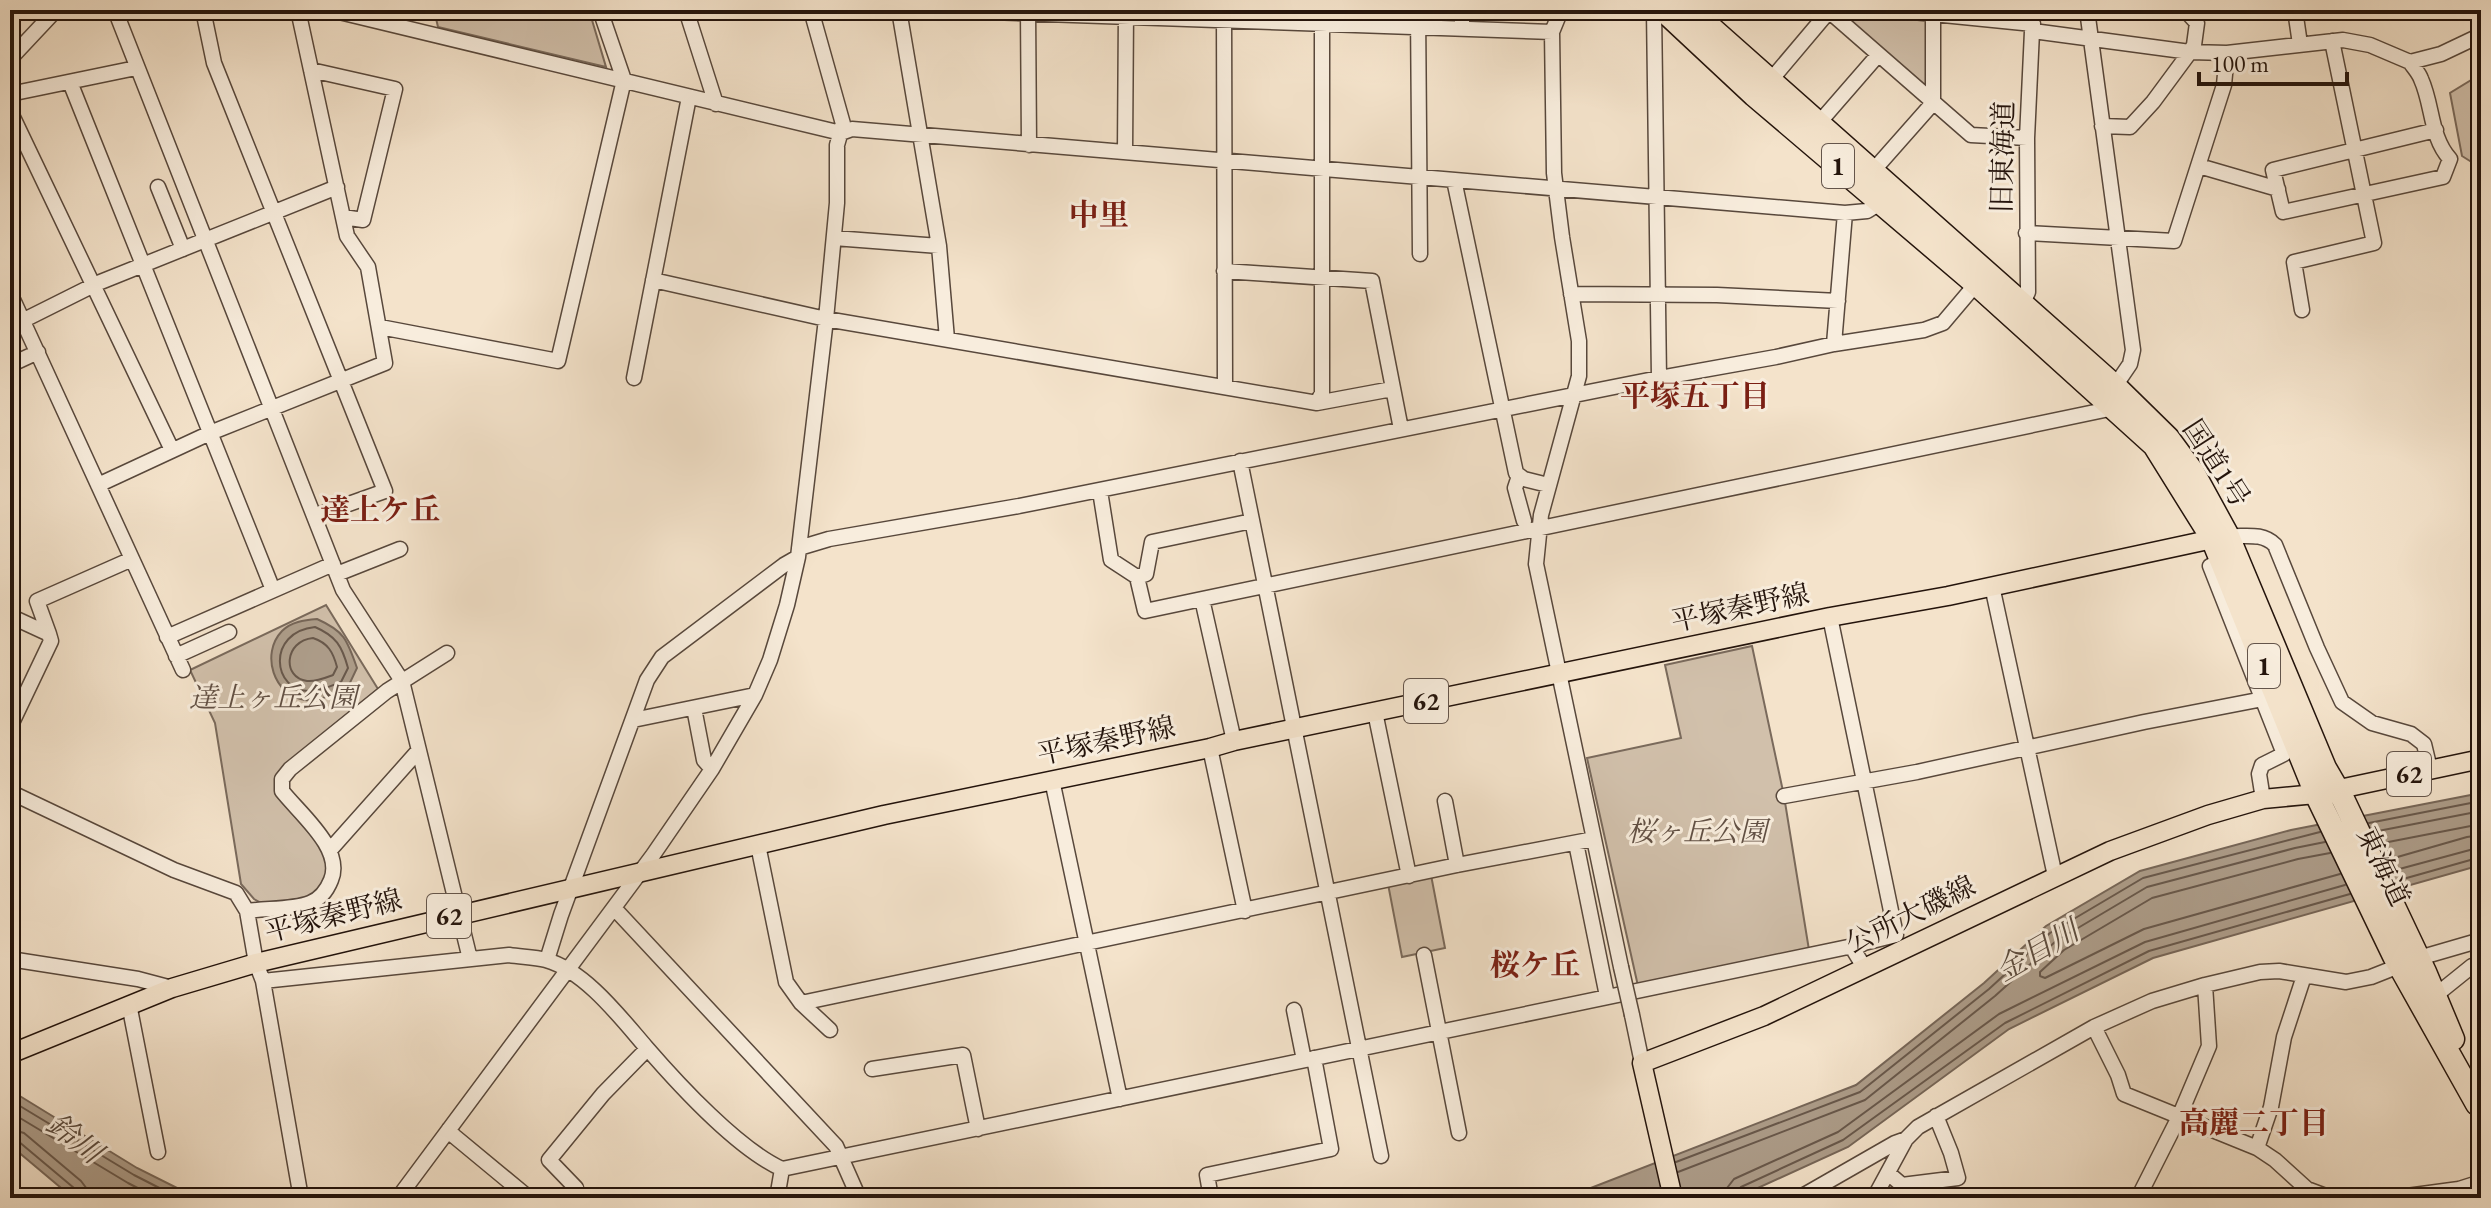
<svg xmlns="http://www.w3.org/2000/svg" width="2491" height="1208" viewBox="0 0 2491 1208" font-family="'EB Garamond','Noto Serif JP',serif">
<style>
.green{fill:#d1c0ab;stroke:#7a6a5c;stroke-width:2}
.water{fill:#ad9d8a;stroke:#766658;stroke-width:2}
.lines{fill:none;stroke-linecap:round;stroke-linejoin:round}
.shore{stroke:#68584b;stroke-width:2}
.minor-casing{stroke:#58483c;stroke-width:17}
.major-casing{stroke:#24140c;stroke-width:21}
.highway-casing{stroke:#24140c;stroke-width:25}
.minor{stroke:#f8eddd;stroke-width:14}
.major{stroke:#f4e3cb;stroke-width:18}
.highway{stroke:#f4e3cb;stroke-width:22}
.minor-bridge-casing{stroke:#58483c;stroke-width:17;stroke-linecap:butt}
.minor-bridge{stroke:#f8eddd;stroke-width:14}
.labels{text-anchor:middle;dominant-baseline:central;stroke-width:6;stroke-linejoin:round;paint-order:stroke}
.shield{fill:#f8eddd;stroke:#64554b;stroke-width:2}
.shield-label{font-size:26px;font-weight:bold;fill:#24140c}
.street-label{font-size:28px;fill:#24140c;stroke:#f8eddd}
.park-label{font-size:28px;font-style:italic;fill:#615044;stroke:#f8eddd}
.neighbourhood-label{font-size:30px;font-weight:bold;fill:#7a1f14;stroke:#f8eddd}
.water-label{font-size:30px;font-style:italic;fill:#5b4b3e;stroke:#f8eddd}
</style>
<rect width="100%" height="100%" fill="#f4e3cb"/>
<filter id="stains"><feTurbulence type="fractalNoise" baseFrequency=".0025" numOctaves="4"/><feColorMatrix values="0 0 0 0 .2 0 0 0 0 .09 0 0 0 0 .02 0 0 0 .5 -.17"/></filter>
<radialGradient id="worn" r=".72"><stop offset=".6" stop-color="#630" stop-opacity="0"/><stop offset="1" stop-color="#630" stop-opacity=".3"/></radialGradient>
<path class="green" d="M434,10h155l17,57 -168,-40z
M1841,10l82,6 4,5 2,67 -3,1 -86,-77z
M2481,74v94l-19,-12 -12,-63z
M326,605l52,84 -91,74 -10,14 -1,18 48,55c9,20 -1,34 -14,49l-47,5 -9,-5 -13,-15 -26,-161 -25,-53z
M1752,646l32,150 25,154 -171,36 -51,-228 94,-20 -16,-73z
M1431,875l14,73 -43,9 -14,-73z"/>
<path class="water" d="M317,619c27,12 30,20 40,49l-10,21c-12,4 -28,13 -42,11 -31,-4 -45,-46 -23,-69 9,-9 22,-11 35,-12z
M2481,793v72l-328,93 -144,71 -161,118 -112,51h-171l291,-113 128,-102 62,-57 94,-55 151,-41z
M10,1090l127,78 60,30h-124l-63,-53z"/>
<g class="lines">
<path class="shore" d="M315,627c21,9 27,19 33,41l-7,14c-10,4 -20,9 -31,9 -38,1 -44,-59 5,-64z
M313,638c15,5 20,14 24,29l-4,8c-8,3 -17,7 -26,6 -25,-3 -23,-40 6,-43z
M2369,823l112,-22
M2373,832l108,-21
M2378,844l103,-20
M2330,853l-32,6 -146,39 -88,52 -24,22v4l5,2 99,-49 196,-55
M2387,860l80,-23 14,-2
M2392,871l89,-24
M2396,881l85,-24
M10,1100l124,75 45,23
M10,1112l118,71 29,15
M10,1129l14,4 57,48 6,8v9
M10,1139l8,2 56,47 3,10
M1676,1162l184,-70 129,-103 61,-56 93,-55 177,-46
M1678,1172l187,-72 130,-104 61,-55 91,-54 148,-39 30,-6
M1725,1198l2,-10 7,-9 104,-47 161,-118 146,-72 200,-57
M1735,1198l1,-6 5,-5 102,-47 162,-117 144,-72 201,-57"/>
<g class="minor-casing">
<path id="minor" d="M115,10l228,580 59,91 68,278
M203,10l11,53 171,428 -70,25
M331,10l510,123 11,-4 993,84 22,-2 18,-11
M686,10l30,94
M899,10l40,236 8,93
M935,10l617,22
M1028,10l1,135
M1224,10l1,376
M1418,10l2,244
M1462,10v19
M1561,10l-9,22 2,141 8,64 17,104v35l-38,139 -5,49 85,403
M1654,10l5,368
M1893,10l140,14
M2087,10l46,340 -3,14 -19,28
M2295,10l5,34
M2480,10l1,11
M1830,12l141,123 56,3
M2033,31l157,21 37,1 116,-13 27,5 40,17 31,-8 40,-19
M10,59l46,-49
M2410,62c4,6 9,11 11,17 12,26 9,58 29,80l-7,18 -160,35 -10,-42 163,-40
M311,70l84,19 -32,131 -20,-3
M1770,81l60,-71
M70,82l203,508
M10,94l126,-26
M10,111l162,339
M1818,124l60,-69
M2102,126l28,1 23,-25 37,-50 4,-7 3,-22 -12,-13
M1125,152l1,-142
M2199,166l79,23
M1872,172l61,-69v-93
M1454,180l62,293 8,6 24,6
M158,187l25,62
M2026,233l148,8 50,-156 3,-32
M834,238l105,8
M1224,271l148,10 29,148
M653,280l173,39 491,84 75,-14
M10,293l173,377
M1571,294l146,1 121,6
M2023,303l5,-11 -1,-154 6,-128
M2302,310l-8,-48 80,-19 -42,-202
M10,327l88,-44 239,-96
M380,327l178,34 66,-281 -24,-70
M1834,344l11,-131
M10,365l28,-13
M634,378l55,-281
M1317,403l5,-10v-383
M1240,461l141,695
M1519,476l-4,12 9,33
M98,485l112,-52 175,-70 -17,-96 -21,-31 -49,-226
M1100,491l11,69 26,17 8,34 57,-12 32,142
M2228,536c17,1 34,-4 47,9l42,103 25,54 30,21 39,11 13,10 6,25
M799,548l30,-9 190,-33 640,-128 117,-21 58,-13 90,-14 19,-7 33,-39
M2221,561l-11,5 74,188 -22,11 -3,9 4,25
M337,574l63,-25
M1137,577l9,-3 6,-32 100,-21
M1992,586l63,290
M1202,599l912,-191
M10,616l39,18 2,7 -41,86
M1830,617l66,318 -32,8 -11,6
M49,634l-12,-33 95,-42
M167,637l166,-73
M176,656l53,-24
M694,708l10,52 8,9
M1375,712l34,164
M633,720l122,-25
M1210,748l35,163
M1052,780l68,319
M10,792l164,78 62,23 11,18 9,52 7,18 246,-26c12,2 25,2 37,5 39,11 74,57 100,87 32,37 92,102 136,122l1066,-222 5,2 11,18
M1784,796l133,-24 227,-50 119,-23
M1445,801l12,64
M1576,843l31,153
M758,845l28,137 15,21 29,27
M330,850l89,-100
M614,908l222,238 23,52
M247,911c20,-3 45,-1 63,-8 10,-4 17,-13 21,-23 13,-31 -31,-66 -49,-89v-12l8,-10 97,-78 60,-38
M1424,955l35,178
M10,959l128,20 34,9
M547,960l14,-45 86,-235 15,-23 122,-92 14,-8
M263,981l38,217
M2436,995l36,-29 9,1
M801,1003l656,-138 137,-26
M129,1004l29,148
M1294,1010l10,50
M1632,1015l10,48
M2094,1027l24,48 6,19 133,54 18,12 32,29 24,9
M872,1069l91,-14 15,74
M449,1129l5,7 75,62
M2257,1148l14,-41 13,-70 20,-61
M1888,1173l14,12 56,-7 -7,-25 -15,-37
M398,1198l255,-343 59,-86 43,-74 15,-35 17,-55 11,-48 28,-238 11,-116v-58l6,-21 -32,-114
M569,1198l7,-10 -27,-28 54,-66 44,-45
M777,1198l5,-29
M1211,1198l-4,-23 124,-26 -17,-91
M1799,1198l96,-55 11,-4
M1874,1198l32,-59 12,-12 176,-100 58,-26 53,-16 55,-13 19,-1 67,11 25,-5 48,-19 62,-18
M2138,1198l41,-81 30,-71 -4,-61
M2392,1198l67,-9 22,-7"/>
</g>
<g class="major-casing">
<path id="major" d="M10,1054l162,-66 84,-25 628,-148 326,-67 24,-7 596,-124 118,-21 274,-59
M1673,1198l-31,-135 122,-47 346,-165 98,-36 55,-16 53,-5 165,-35"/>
</g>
<g class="highway-casing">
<path id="highway" d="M1663,10l91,85 222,189 178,161 58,93 104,256 78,162 83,148
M1691,10l425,377 52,51 25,34 35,64 97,232 18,31 82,173 28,67"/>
</g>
<use href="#minor" class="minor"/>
<use href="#major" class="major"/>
<use href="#highway" class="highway"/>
<g class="minor-bridge-casing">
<path id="minor-bridge" d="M1621,967l11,48"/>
</g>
<use href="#minor-bridge" class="minor-bridge"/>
</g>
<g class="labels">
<g class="shield">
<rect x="1822" y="144" width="32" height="44" rx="6"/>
<rect x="2248" y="644" width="32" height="44" rx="6"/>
<rect x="1404" y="679" width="44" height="44" rx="6"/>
<rect x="2387" y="752" width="44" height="44" rx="6"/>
<rect x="427" y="894" width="44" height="44" rx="6"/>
</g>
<g class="shield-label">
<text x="1838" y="166">1</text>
<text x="2264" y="666">1</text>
<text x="1426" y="701">62</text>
<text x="2409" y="774">62</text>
<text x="449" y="916">62</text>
</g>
<g class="street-label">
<text transform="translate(2002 157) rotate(-89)">旧東海道</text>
<text transform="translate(2217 463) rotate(57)">国道1号</text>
<text transform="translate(1740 607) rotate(-12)">平塚秦野線</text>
<text transform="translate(1106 740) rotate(-12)">平塚秦野線</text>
<text transform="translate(2384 866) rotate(64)">東海道</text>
<text transform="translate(1910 914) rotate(-26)">公所大磯線</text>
<text transform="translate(333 915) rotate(-14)">平塚秦野線</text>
</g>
<g class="park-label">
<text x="273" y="697">達上ヶ丘公園</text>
<text x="1697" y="831">桜ヶ丘公園</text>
</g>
<g class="neighbourhood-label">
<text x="1099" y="214">中里</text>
<text x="1695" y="395">平塚五丁目</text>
<text x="380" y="509">達上ケ丘</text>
<text x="1535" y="964">桜ケ丘</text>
<text x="2254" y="1122">高麗二丁目</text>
</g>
<g class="water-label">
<text transform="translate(2037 950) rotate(-30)">金目川</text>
<text transform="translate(75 1138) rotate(38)">鈴川</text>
</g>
</g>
<rect width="2491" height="1208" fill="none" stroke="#f4e3cb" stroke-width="40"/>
<rect x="12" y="12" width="2467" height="1184" fill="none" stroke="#24140c" stroke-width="4"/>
<rect x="20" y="20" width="2451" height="1168" fill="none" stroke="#24140c" stroke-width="2"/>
<path d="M2199 72v12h148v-12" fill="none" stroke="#24140c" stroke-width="4"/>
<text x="2211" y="72" font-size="24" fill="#24140c" stroke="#f8eddd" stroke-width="6" paint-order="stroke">100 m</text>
<rect width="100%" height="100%" filter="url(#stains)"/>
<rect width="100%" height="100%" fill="url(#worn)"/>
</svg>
